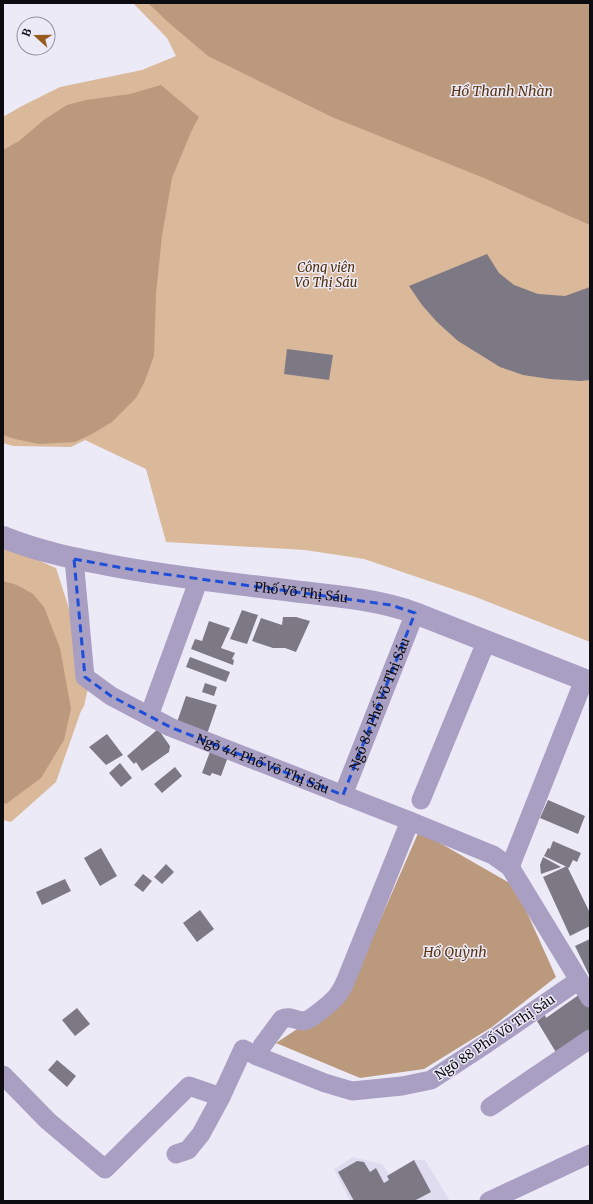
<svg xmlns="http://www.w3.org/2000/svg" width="593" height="1204" viewBox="0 0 593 1204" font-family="Merriweather,serif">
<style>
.built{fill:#e0dcf0}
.green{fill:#dab89a}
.water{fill:#bb997c}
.building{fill:#7c7985}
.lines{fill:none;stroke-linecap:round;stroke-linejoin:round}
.minor{stroke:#a89fc3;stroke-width:19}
.tertiary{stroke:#a89fc3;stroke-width:22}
.marked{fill:none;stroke:#1d4ed8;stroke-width:3;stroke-dasharray:8 5;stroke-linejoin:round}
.labels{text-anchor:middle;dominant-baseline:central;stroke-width:3;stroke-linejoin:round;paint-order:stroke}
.park-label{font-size:13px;font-style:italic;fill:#52300b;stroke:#edeaf8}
.street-label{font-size:13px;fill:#0d0c10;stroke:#edeaf8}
.water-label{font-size:14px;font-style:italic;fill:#583512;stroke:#edeaf8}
</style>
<rect width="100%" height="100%" fill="#edeaf8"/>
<path class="built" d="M353,1157l29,7 7,10 25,-14h11l25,41h-100l-16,-32z"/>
<path class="green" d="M133,3h457v639l-117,-46 -109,-37 -59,-9 -139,-8 -20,-73 -61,-29 -14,7 -58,-1 -10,-3v-326l17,-10 40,-20 82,-17 34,-14 -9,-18z
M3,545l53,23 18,56 18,46 -8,36 -3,5 -25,71 -45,40 -8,-2z"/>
<path class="water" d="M148,3h442v222l-106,-47 -152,-61 -124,-61 -40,-34z
M161,85l38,32 -8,15 -19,46 -10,58 -6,58 -2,62 -10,27 -8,15 -24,24 -20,12 -17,8 -36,2 -24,-5 -12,-4v-285l16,-9 26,-22 22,-14 19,-5 44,-6z
M3,581l14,4 16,9 11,13 16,41 11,61 -7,31 -23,38 -35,26 -3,-1z
M419,831l96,55 41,91 -64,50 -68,42 -64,9 -84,-35 71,-47z"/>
<path class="building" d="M487,254l12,19 15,12 24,9 27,2 25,-9v93l-9,1 -31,-2 -27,-4 -23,-8 -42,-26 -21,-19 -15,-17 -13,-19z
M287,349l46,6 -4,25 -45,-6z
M242,610l16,5 -11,29 -17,-5z
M283,617h13l14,4 -14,31 -11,-4h-12l-21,-7 9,-23 21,7z
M209,621l21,7 -9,20 14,5 -3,6 2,1 -1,5 -42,-16 4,-10 7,2z
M190,657l40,15 -4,10 -40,-15z
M205,683l12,4 -3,9 -12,-4z
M186,696l31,9 -10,29 -31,-9z
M158,729l12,17 -1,6 -27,19 -6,-9 -2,2 -7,-8z
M107,734l16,21 -17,10 -17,-18z
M211,749l18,5 -8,22 -9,-3 -2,3 -8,-3z
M120,763l12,15 -11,9 -12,-14z
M175,767l7,9 -20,17 -8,-9z
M548,800l37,16 -7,18 -38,-16z
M553,841l28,12 -4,9 -4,-2 -4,8 -25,-12 4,-8 2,1z
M101,848l16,28 -17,10 -16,-28z
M543,857l18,10 -20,7 -1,-9z
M166,864l8,8 -12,12 -8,-7z
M567,866l23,47v13l-20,10 -27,-59z
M143,874l9,7 -9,11 -9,-7z
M65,879l6,12 -29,14 -6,-13z
M200,910l14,19 -17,13 -14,-19z
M590,939v38l-15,-31z
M580,994l10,14v26l-33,20 -20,-33 8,-6 1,3z
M77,1008l13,16 -15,12 -13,-16z
M57,1060l19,16 -9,11 -19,-17z
M414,1160l17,32 -17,9h-60l-16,-29 19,-11 7,1 6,10 6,-4 8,15 5,-3 -2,-4z"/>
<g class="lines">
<g class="minor">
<path id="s1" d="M74,559l11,118 26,19 59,31 240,94 83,34 17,12 69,113 -93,64 -55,36 -29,6 -50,5 -27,-8 -68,-27 -14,-7 -22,48 -20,37 -13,16 -12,4"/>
<path d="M149,716l50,-137"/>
<path id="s2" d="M343,795l72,-182"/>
<path d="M421,800l65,-158"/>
<path d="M510,867l74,-187"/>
<path d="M579,980l11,18"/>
<path d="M257,1056l5,-10 20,-27c8,-4 14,2 22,2 7,-1 28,-19 33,-25 4,-5 7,-11 9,-16l64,-159"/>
<path d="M3,1075l45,46 57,48 84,-83 32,11"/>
<path d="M490,1107l100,-68"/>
<path d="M489,1201l101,-47"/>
</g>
<path class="tertiary" id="s3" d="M3,537c34,14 69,21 105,28 61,12 123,18 185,26 41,5 83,8 122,22l175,69"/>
</g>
<path class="marked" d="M74,559l60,11 257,35 24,8 -72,182 -173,-68 -59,-31 -26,-19z"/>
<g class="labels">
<g class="park-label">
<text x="326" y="267">Công viên<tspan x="326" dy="15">Võ Thị Sáu</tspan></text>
</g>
<g class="street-label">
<text stroke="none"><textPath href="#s3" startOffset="304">Phố Võ Thị Sáu</textPath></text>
<text stroke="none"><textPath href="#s2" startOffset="98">Ngõ 84 Phố Võ Thị Sáu</textPath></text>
<text stroke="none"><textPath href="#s1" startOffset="317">Ngõ 44 Phố Võ Thị Sáu</textPath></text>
<text transform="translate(495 1037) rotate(-34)">Ngõ 88 Phố Võ Thị Sáu</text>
</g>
<g class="water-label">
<text x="502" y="91">Hồ Thanh Nhàn</text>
<text x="455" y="952">Hồ Quỳnh</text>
</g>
</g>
<rect width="593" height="1204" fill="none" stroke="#0d0c10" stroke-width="8"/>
<g transform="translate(36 36) rotate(291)"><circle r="19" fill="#edeaf8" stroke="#93919b"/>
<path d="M0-3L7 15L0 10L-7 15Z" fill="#975b1c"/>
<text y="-6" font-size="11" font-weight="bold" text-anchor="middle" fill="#0d0c10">B</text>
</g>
</svg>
